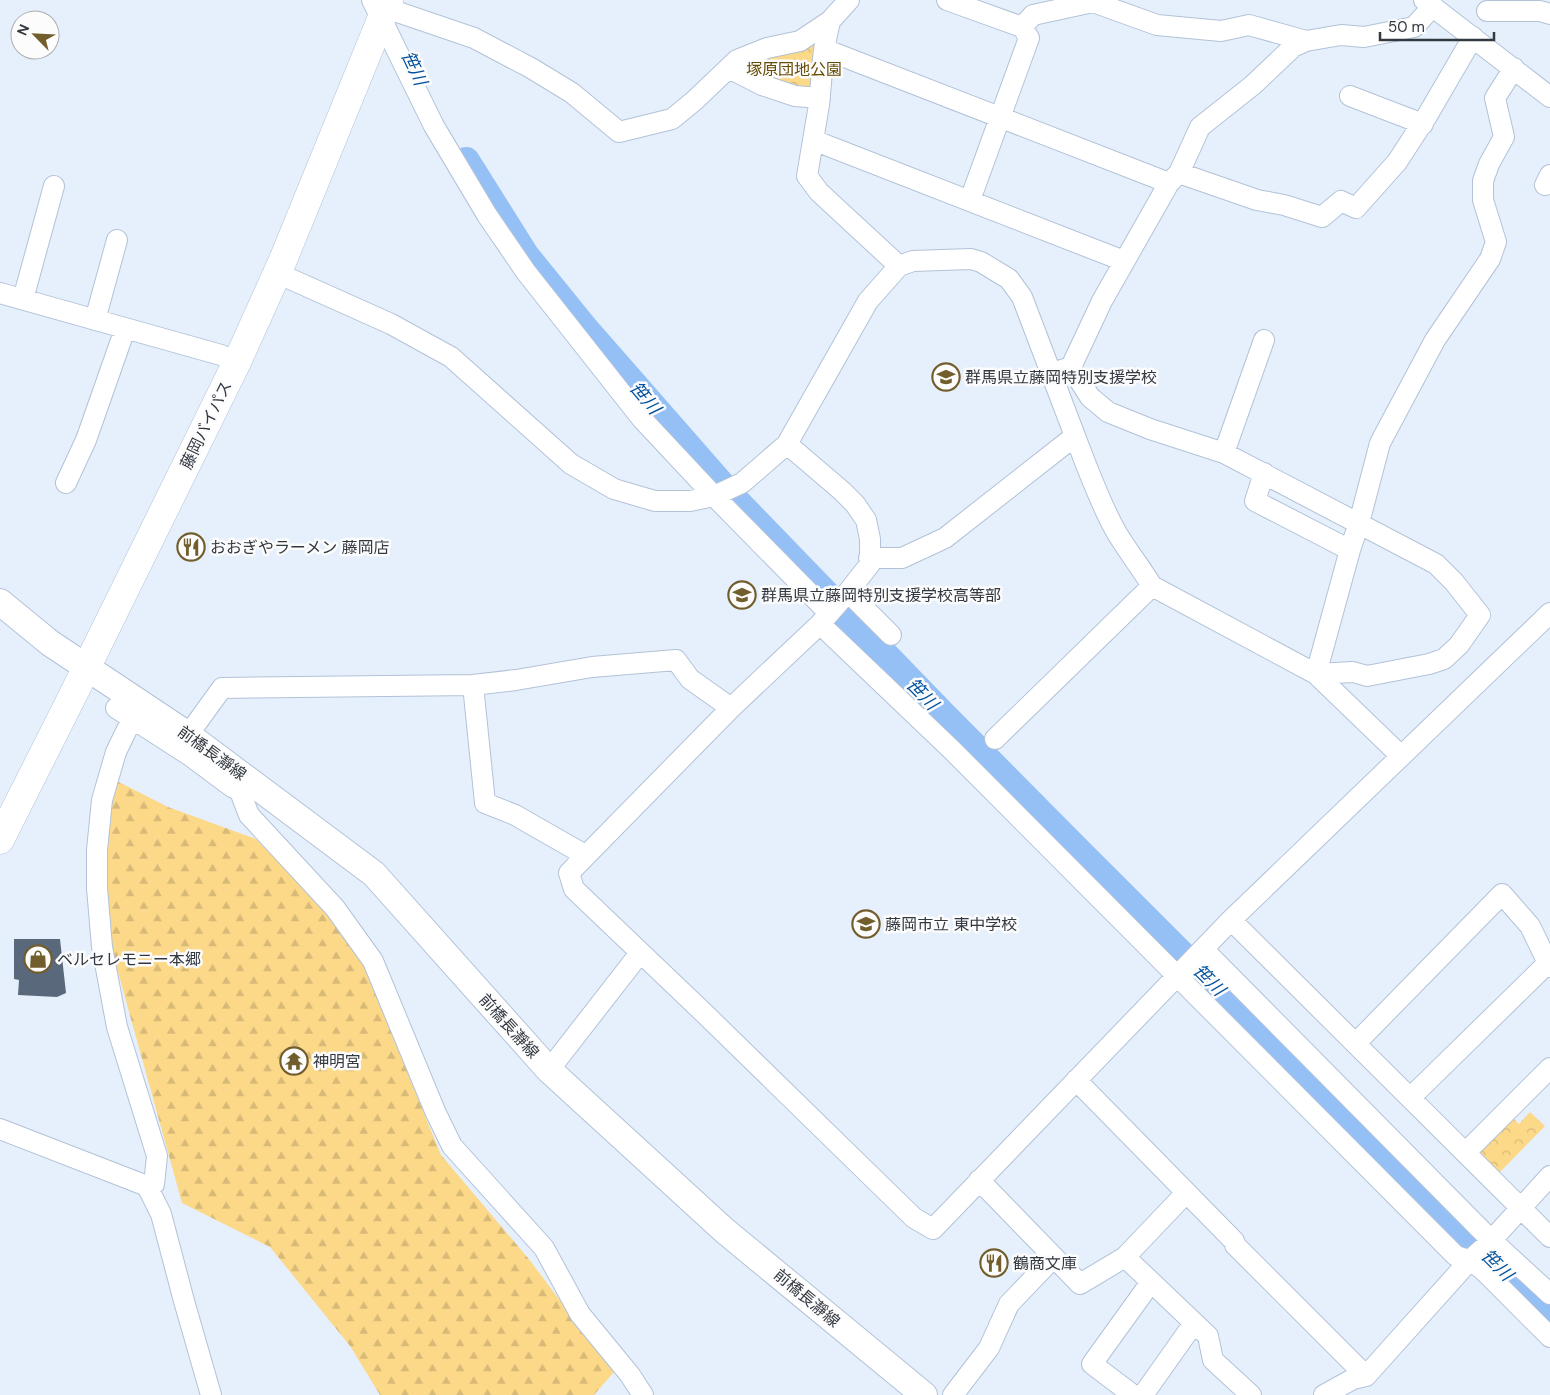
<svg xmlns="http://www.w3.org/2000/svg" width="1550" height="1395" viewBox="0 0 1550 1395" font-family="'DM Sans','Noto Sans JP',sans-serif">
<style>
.forest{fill:url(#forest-firs)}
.park{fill:url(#park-crowns)}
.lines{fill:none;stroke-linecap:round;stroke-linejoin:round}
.river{stroke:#95c0f6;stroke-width:28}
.building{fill:#59687b}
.minor-casing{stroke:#b2c2d7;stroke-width:22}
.major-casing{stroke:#b2c2d7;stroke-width:28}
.highway-casing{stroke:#b2c2d7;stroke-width:29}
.minor{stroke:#fff;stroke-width:20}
.major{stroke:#fff;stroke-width:26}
.highway{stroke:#fff;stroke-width:28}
.labels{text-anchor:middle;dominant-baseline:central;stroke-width:5;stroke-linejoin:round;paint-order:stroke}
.park-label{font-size:16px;fill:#654c07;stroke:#fcfcfc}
.poi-label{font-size:16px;fill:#333941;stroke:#fcfcfc;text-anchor:start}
.street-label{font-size:16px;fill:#333941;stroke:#fcfcfc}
.water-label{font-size:18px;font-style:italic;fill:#04529f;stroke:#fcfcfc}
</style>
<defs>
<pattern id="forest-firs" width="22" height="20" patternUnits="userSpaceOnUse" patternTransform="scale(1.25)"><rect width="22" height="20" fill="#fcd889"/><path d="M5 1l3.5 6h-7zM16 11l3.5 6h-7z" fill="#d8ba77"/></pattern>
<pattern id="park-crowns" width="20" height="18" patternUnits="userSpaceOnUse" patternTransform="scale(1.25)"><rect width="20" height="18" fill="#fcd889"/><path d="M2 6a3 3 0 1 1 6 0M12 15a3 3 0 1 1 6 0" fill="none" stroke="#d8ba77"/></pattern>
</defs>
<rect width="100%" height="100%" fill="#e6f0fd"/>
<path class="forest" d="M113,779l55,28 88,32 76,75 31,50 78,191 87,103 86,114 -20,23h-214l-30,-49 -80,-99 -88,-44 -74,-267 -7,-70z"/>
<path class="park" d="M816,36l-4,55 -20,-3 -53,-22z
M1530,1112l15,14 -47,48 -18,-17 2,-13 29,-28 8,8z"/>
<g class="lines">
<path class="river" d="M466,161l59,94 60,74 147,168 211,218 141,142 124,124 296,289 46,48"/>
</g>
<path class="building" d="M14,939h46l6,54 -9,4 -39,-2 1,-15 -5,-1z"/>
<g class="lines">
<g class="minor-casing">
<path id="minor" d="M372,0l62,126 53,89 39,57 116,147 72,77 115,117
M947,0l75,27 11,-12 60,-13 64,23 64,6 28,-6 57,16
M1424,0l126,97
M386,8l88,30 57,30 41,25 47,39 53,-13 22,-18 43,-41 30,-12 33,-7 30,-20 19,-21
M1487,11h53l10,3
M830,21l-6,28 -5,56 -12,71 12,16 80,74 -31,35 -81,143 55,47 13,13 11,16 4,19v25l-22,28 -28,32 -89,84 -162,165 5,16 132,126 208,203 19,11 298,-309 319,-307
M824,49l345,134
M729,68l33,17 33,11 25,2
M1350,96l73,28
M813,140l311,121
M1179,173l78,27 27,5 38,12 19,-16 15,7 41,-46 30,-46 46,-79
M1545,185l5,-10
M970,200l59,-162 -7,-11
M277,273l114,51 60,33 120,107 43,25 41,12h35l24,-5 28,-13 45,-39
M0,293l221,62 16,7
M23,299l31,-113
M95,320l22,-80
M1071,367l19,30 18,15 42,17 74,24 212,111 18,18 26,33 -21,30 -15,14 -15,5 -62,12 -14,-4 -37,2 -164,-88c-12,-20 -27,-38 -38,-58 -16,-30 -27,-61 -39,-92
M1052,373l19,-6 31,-66 67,-118 10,-10 21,-46 53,-42 40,-38 13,-6 35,-6 23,2 50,-10 19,-21
M1224,453l40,-113
M1264,473l-9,28 95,49
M66,483l20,-43 39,-111
M869,558h33l43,-20 130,-102 -53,-139 -13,-18 -28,-17 -10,-3 -58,2 -14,5
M848,592l43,43
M820,624l132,126 504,506 14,4 13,10 67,67
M473,685l12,118 30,12 70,40
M116,708l73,47 43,32 12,5
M132,719l-16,33 -14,48 -5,50v38l5,59 15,80 40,129 -3,28 -7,2
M188,735l34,-47 251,-3 43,-5 76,-13 84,-7 14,19 41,29
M995,739l157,-153
M1401,756l-85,-82 34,-124 9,-27 21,-80 55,-103 55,-81 6,-17 -13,-42v-19l6,-17 15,-27 -9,-39 19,-30
M249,780l-7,17 7,18 86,93 38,53 62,150 17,35 92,102 36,66 50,61 13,20
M1231,920l319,317
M1203,949l288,291 59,54
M1356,1043l146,-149 28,32 20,41
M549,1070l91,-117
M1076,1080l158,161 1,4 131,131
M1410,1098l138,-135
M0,1129l147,57 14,28 23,87 27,94
M1466,1152l84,-84
M979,1180l101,104 45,-27 83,79 5,24 38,35
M1125,1257l61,-64
M953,1395l36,-47 20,-44 45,-47
M1133,1395l-41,-31 59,-82
M1143,1395l51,-72
M1324,1395l29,-16 13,-3 104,-116 19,-17 61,-67"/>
</g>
<g class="major-casing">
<path id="major" d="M0,602l50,41 138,92 186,139 175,196 176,161 199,164"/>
</g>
<g class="highway-casing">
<path id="highway" d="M0,840l71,-141 166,-337 46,-102 106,-260"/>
</g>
<use href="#minor" class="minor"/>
<use href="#major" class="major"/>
<use href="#highway" class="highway"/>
</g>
<defs>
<g id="school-ring" transform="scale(1.4375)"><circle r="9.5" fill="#fcfcfc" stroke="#725d2c" stroke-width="1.5"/><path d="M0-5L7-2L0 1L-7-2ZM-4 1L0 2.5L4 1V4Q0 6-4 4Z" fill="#725d2c"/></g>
<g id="restaurant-ring" transform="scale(1.4375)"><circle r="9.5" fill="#fcfcfc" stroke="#725d2c" stroke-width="1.5"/><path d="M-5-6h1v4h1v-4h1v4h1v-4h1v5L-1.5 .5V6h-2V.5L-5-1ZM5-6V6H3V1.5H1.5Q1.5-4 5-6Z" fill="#725d2c"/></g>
<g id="shop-ring" transform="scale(1.4375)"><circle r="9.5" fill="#fcfcfc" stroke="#725d2c" stroke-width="1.5"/><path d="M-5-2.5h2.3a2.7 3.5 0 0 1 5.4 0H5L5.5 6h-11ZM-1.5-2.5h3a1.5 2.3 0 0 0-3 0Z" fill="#725d2c"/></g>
<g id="temple-ring" transform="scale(1.4375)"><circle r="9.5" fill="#fcfcfc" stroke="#725d2c" stroke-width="1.5"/><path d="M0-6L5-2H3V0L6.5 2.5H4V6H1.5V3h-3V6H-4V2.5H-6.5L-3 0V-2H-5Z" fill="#725d2c"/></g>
</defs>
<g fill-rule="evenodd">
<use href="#school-ring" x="946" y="377"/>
<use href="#restaurant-ring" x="191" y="547"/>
<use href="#school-ring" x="742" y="595"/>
<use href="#school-ring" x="866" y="924"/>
<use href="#shop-ring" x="38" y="959"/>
<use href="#temple-ring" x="294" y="1061"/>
<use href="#restaurant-ring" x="994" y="1263"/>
</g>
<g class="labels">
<g class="park-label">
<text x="794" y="69">塚原団地公園</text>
</g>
<g class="poi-label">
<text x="965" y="377">群馬県立藤岡特別支援学校</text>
<text x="210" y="547">おおぎやラーメン 藤岡店</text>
<text x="761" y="595">群馬県立藤岡特別支援学校高等部</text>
<text x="885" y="924">藤岡市立 東中学校</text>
<text x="57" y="959">ベルセレモニー本郷</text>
<text x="313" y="1061">神明宮</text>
<text x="1013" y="1263">鶴商文庫</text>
</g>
<g class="street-label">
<text transform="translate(206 425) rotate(-64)">藤岡バイパス</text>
<text transform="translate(212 753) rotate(36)">前橋長瀞線</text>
<text transform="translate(509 1026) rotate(48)">前橋長瀞線</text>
<text transform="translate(807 1298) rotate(40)">前橋長瀞線</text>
</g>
<g class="water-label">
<text transform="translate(414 68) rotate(65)">笹川</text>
<text transform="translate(645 398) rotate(50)">笹川</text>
<text transform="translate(922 694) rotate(46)">笹川</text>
<text transform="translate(1209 980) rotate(45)">笹川</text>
<text transform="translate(1497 1265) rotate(45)">笹川</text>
</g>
</g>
<g transform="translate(35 35) rotate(294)"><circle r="24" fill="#fcfcfc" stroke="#acaeb1"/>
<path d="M0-4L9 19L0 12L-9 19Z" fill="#725d2c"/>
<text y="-8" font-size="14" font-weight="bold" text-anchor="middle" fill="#333941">N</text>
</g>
<path d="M1380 32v8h114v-8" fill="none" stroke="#333941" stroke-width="2.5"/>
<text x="1388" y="32" font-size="15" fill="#333941" stroke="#fcfcfc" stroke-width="4" paint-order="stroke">50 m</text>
</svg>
